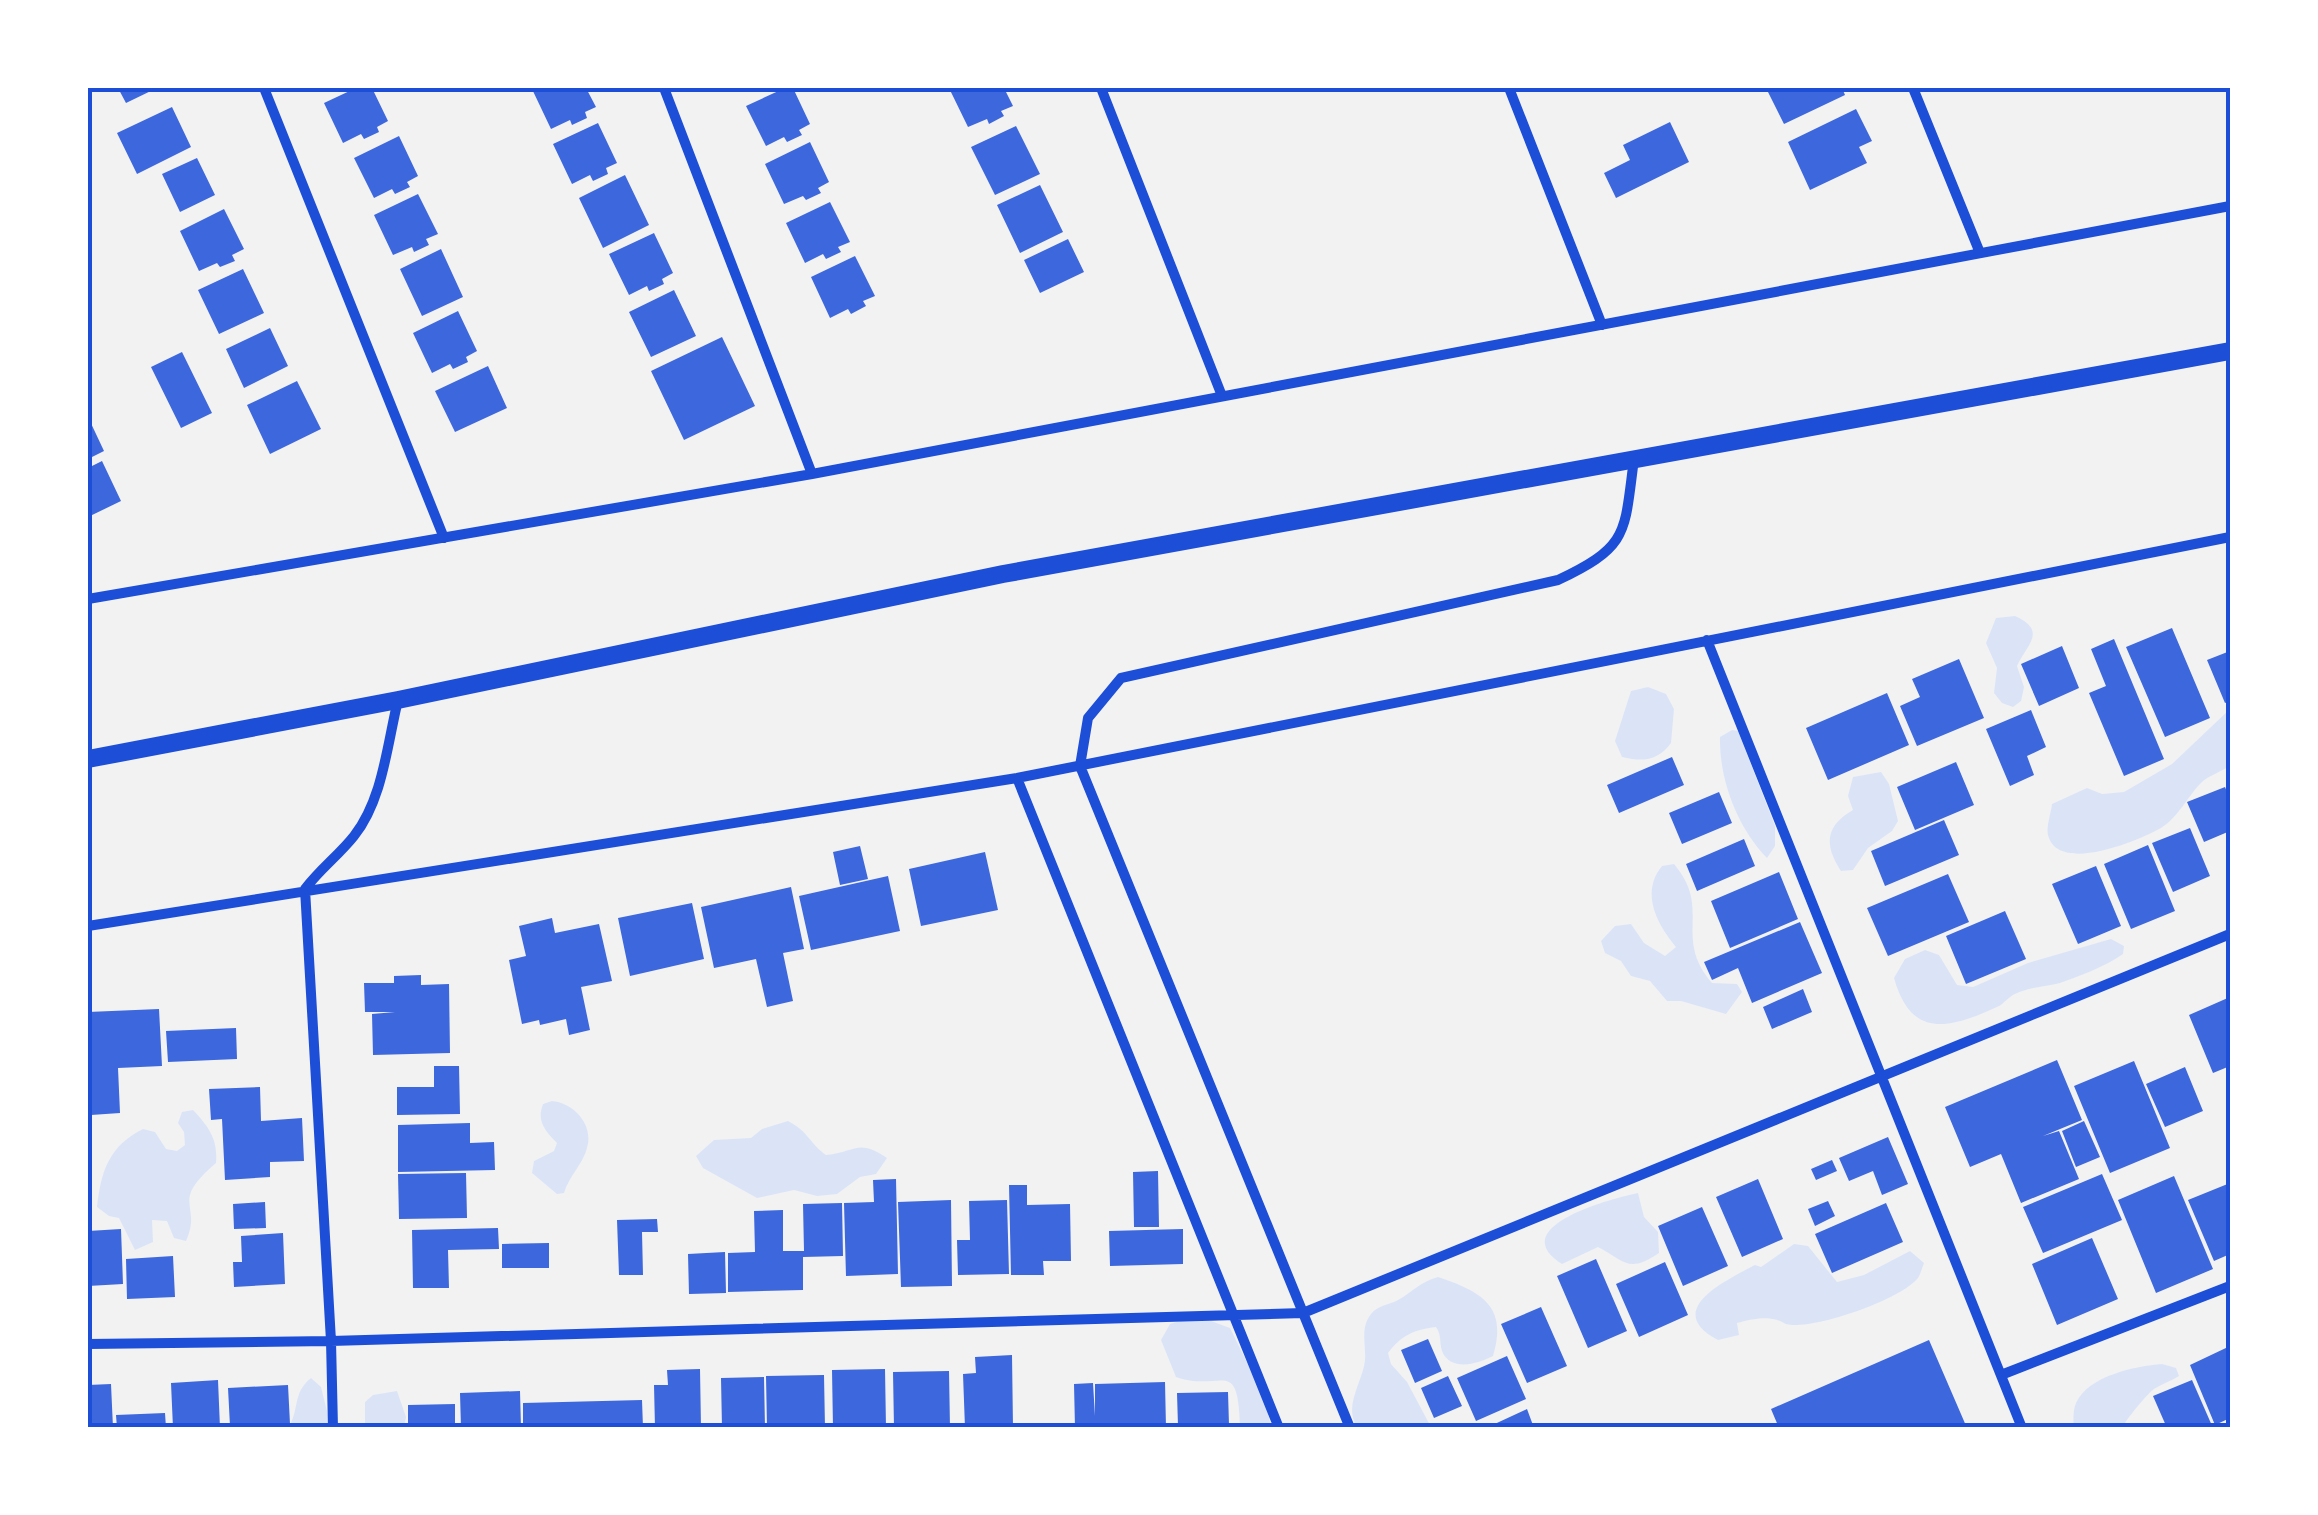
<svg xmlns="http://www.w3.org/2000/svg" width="2318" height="1515" viewBox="0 0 2318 1515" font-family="Spectral,serif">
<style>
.green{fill:#dbe4f7}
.building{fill:#3d67dc}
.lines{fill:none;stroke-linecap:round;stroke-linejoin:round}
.minor{stroke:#1d4ed8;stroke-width:10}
.tertiary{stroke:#1d4ed8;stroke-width:18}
.neatline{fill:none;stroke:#1d4ed8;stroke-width:4}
</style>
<rect width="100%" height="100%" fill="#f2f2f2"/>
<path class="green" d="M2015,616c33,15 12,28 2,50l7,21 -3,14 -8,6 -11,-4 -8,-10 3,-25 -11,-25 10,-25z
M1648,687l18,7 8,15 -3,34c-13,18 -28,19 -49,14l-7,-16 16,-50z
M2230,709v57c-8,5 -19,9 -27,15 -15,14 -24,36 -42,47 -21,12 -103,47 -113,7 -2,-8 3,-22 4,-31l35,-16 15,6 22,-2 48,-28z
M1732,730l6,1 37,95v20l-8,12c-30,-31 -48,-79 -47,-121z
M1881,772l8,12 9,37 -6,10 -24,17 -15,22 -12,1c-17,-26 -16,-45 12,-61l-5,-14 5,-19z
M1674,864c39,46 -2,72 38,119l25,1 5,8 -16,22 -45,-13h-14l-17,-20 -19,-5 -10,-15 -16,-8 -4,-12 14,-15 16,-2 13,19 21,13 11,-9c-19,-23 -36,-54 -14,-81z
M2111,939l13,7 -1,8c-19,13 -41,21 -63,29 -14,4 -32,4 -45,11 -7,3 -11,10 -18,13 -48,22 -86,32 -103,-29l11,-19 20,-9 14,5 18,30 16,2 55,-24z
M552,1101c22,2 42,24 35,47 -4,16 -18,28 -23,45l-7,1 -25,-21 2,-12 20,-10 3,-8c-11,-12 -21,-21 -14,-39z
M193,1110c16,17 25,29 23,53 -48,41 -13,40 -30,78l-12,-3 -7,-17 -15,-1 1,22 -18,8 -16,-32 -10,-2 -12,-9c4,-36 12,-61 46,-78l12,3 11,17 11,2 8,-6 -1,-13 -6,-9 4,-11z
M788,1121c20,10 22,23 38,34 30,-3 32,-17 61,3l-11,16 -16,3 -23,17 -20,2 -23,-6 -37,8 -54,-30 -7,-12 18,-16 37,-2 11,-9z
M1638,1193l6,24 14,15 1,21c-31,21 -34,8 -61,-6l-36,17c-59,-37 51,-66 76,-71z
M1794,1244l14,2 29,36 27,-7 46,-24 14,12c-2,5 -3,10 -6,15 -18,22 -98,49 -126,47 -10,-1 -6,-2 -15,-5 -13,-4 -28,0 -40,3l2,12 -21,5c-57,-30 9,-60 37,-75l6,2z
M1438,1277c44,15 70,29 55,79 -15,8 -43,16 -51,-5 -3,-10 0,-15 -6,-24 -23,3 -34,8 -48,26l3,11 16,18 24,45h-74c-14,-22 6,-45 8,-67 1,-16 -5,-32 6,-46 7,-9 18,-9 27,-14 16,-9 22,-18 40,-23z
M1186,1319l25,2 19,7 35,71 6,28h-31c-2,-73 -18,-34 -64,-50l-15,-37 9,-16z
M2162,1364l14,4 3,8c-8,5 -17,8 -25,13 -6,4 -24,26 -29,34l1,4h-52c-1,-6 -1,-17 2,-24 12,-27 59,-37 86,-39z
M311,1378l10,9 10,40 -43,1c12,-18 4,-35 23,-50z
M397,1391l9,26 -2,10h-39v-25l8,-7z"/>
<path class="building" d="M118,88h39l-31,15z
M356,88h16l16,33 -11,6 2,5 -15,7 -3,-5 -18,9 -19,-40z
M586,88l10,19 -11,5 2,6 -15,7 -2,-5 -19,9 -19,-40z
M785,88h8l17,36 -11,6 3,5 -15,7 -3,-5 -18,9 -20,-40z
M949,88h55l9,18 -12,5 3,5 -15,8 -2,-5 -19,8z
M1766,88h76l3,7 -61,29z
M172,107l19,40 -54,27 -20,-41z
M1856,109l16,32 -13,6 8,16 -57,27 -22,-48z
M1670,122l19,40 -73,36 -12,-25 26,-13 -7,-15z
M598,123l19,40 -11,5 2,6 -15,7 -3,-6 -18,9 -19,-40z
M1016,126l24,48 -45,21 -24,-48z
M399,136l19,40 -11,6 3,5 -15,7 -3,-5 -18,9 -20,-40z
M810,142l19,40 -11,6 3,5 -15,7 -3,-4 -19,8 -19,-40z
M197,158l18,37 -35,17 -18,-38z
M625,175l24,50 -46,23 -24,-50z
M1040,185l23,47 -43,21 -23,-48z
M418,194l20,40 -12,5 3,6 -15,7 -2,-5 -19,8 -19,-40z
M830,202l20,40 -12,5 3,5 -15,7 -3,-5 -18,9 -19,-40z
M224,209l20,40 -12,6 3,6 -15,6 -3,-4 -18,8 -19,-40z
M654,233l19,40 -11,6 2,5 -15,7 -2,-5 -18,9 -20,-41z
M1068,239l16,33 -44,21 -16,-33z
M441,249l22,48 -41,19 -22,-47z
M855,256l20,40 -12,5 3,5 -15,8 -3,-5 -18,9 -19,-41z
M243,269l21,44 -45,21 -21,-44z
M674,290l22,46 -45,21 -22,-45z
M458,311l19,40 -11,6 2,5 -15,7 -3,-5 -18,9 -19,-40z
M270,328l18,38 -44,22 -18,-39z
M722,337l33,69 -71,34 -33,-69z
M182,352l30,61 -31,15 -30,-61z
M488,366l19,42 -52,24 -20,-41z
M297,381l24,48 -51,25 -23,-49z
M88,417l16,34 -16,8z
M102,461l19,40 -33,16v-49z
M2172,628l38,90 -45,19 -39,-90z
M2114,639l50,120 -40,17 -35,-83 17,-7 -15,-37z
M2062,646l17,42 -40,18 -18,-42z
M2230,651v50l-5,2 -18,-43z
M1959,659l25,59 -67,28 -17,-40 20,-9 -8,-18z
M1887,693l22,52 -81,35 -22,-52z
M2031,710l15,37 -19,9 7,19 -24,11 -24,-57z
M1672,757l12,28 -65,28 -12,-28z
M1956,762l18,43 -59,25 -18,-43z
M2225,787l5,12v32l-26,11 -17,-40z
M1719,792l13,31 -50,21 -13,-31z
M1944,820l15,35 -74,31 -14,-35z
M2190,828l20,48 -37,16 -21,-49z
M1744,839l11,27 -58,25 -11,-27z
M2148,845l27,66 -44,18 -27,-65z
M860,846l8,33 -28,6 -7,-33z
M985,852l13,58 -77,16 -12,-57z
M2096,866l25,60 -43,18 -26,-60z
M1779,872l19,47 -68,29 -19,-47z
M1948,874l21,48 -81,34 -21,-48z
M888,876l12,55 -89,19 -12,-54z
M791,887l13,62 -21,4 10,48 -26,6 -11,-48 -42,9 -13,-61z
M692,903l12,56 -74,17 -12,-58z
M2005,911l21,48 -60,25 -20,-48z
M552,918l3,15 44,-9 13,57 -31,6 9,43 -21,5 -3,-16 -26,6 -1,-5 -17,4 -13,-64 17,-4 -7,-30z
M1800,922l22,51 -70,30 -14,-35 -26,12 -8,-18z
M421,975v10l28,-1 1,69 -77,2 -1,-41 23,-2h-30l-1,-29h30v-7z
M1803,989l9,23 -40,17 -9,-22z
M2230,997v69l-17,7 -24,-58z
M159,1009l3,57 -44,2 2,45 -29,2 -3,-103z
M236,1028l1,31 -69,3 -2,-31z
M2057,1060l25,60 -39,16 16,-5 20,48 -58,24 -20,-49 -31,13 -25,-60z
M2134,1061l36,87 -60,25 -36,-87z
M434,1066h25l1,48 -63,1v-28h37z
M2185,1067l18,44 -38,16 -19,-43z
M260,1087l1,34 41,-3 2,43 -34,1v15l-45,3 -3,-61 -11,1 -2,-31z
M2084,1121l16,36 -24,10 -14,-36z
M470,1123v20l24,-1 1,28 -97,2v-47z
M1888,1137l20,47 -26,11 -9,-24 -24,10 -10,-23z
M1832,1160l5,11 -21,9 -5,-11z
M1158,1171l1,56h-25l-1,-55z
M466,1173l1,45 -68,1 -1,-45z
M2102,1174l20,46 -79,33 -20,-46z
M2174,1176l39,93 -57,24 -38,-93z
M896,1179l2,95 -52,2 -2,-73 30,-1 -1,-22z
M1758,1179l25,60 -41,18 -26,-60z
M2230,1183v71l-16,7 -26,-61z
M1009,1185h18v20l43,-1 1,57h-28l1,14h-33z
M951,1200l1,86 -51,1 -3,-85z
M1007,1200l2,74 -51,1 -1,-35h13l-1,-39z
M1828,1201l7,15 -20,10 -7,-17z
M265,1202l1,26 -32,1 -1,-25z
M842,1203l1,53 -40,1v33l-75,2v-39l27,-1 -1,-41 29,-1v41h21l-1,-47z
M1886,1203l17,39 -71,31 -17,-39z
M1702,1207l26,59 -45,20 -25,-60z
M657,1219l1,13h-16l1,43h-24l-2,-55z
M498,1228l1,21 -51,1 1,38h-36l-1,-58z
M121,1229l2,55 -35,2v-55z
M1183,1229v35l-73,2 -1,-35z
M283,1233l2,51 -51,3 -1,-25h9l-1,-26z
M2092,1238l26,61 -61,26 -25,-61z
M549,1243v25h-47v-24z
M725,1252l1,41 -37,1 -1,-40z
M173,1256l2,41 -48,2 -1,-40z
M1596,1259l31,72 -39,17 -31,-72z
M1665,1262l23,53 -49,22 -23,-53z
M1541,1307l26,59 -40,17 -26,-59z
M1428,1339l14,32 -27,12 -14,-33z
M1929,1340l38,88h-188l-8,-19z
M2228,1347l2,71 -15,7 -25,-60z
M1012,1355l1,73h-48l-2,-54 13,-1 -1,-16z
M1507,1356l19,43 -50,22 -19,-43z
M700,1369l1,59h-46l-1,-43h14l-1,-15z
M885,1369l1,59h-53l-1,-58z
M949,1371l1,57h-56l-1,-56z
M824,1375l1,53h-58l-1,-52z
M1448,1376l14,30 -28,12 -13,-30z
M764,1377l1,51h-43l-1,-50z
M218,1380l2,48h-47l-2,-45z
M2192,1380l21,48h-46l-14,-32z
M1165,1382l1,46h-91l-1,-44 19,-1 2,33v-32z
M111,1384l2,44h-25v-43z
M288,1385l2,39 -60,2 -2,-38z
M520,1391l1,37h-60l-1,-35z
M1228,1392l1,33 -51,1 -1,-33z
M642,1400l1,28h-120v-25z
M455,1404v24h-47v-23z
M1527,1409l7,19h-48z
M165,1413l1,15h-49l-1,-13z"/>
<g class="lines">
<path class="minor" d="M264,88l180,450
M664,88l148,386
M1101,88l121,308
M1509,88l93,237
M1913,88l67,165
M88,599l724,-125 1418,-268
M1707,640l315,788
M1017,778l262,650
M88,926l929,-148 1213,-241
M88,1344l243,-3 972,-28 927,-379
M2001,1375l229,-89
M333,1428l-2,-87 -26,-452c15,-20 34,-34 49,-53 29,-37 33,-91 44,-136
M1350,1428l-270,-662 8,-48 33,-40 437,-98c72,-34 66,-47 76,-121"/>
<path class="tertiary" d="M88,759l310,-59 605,-126 1227,-223"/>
</g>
<rect width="2318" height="1515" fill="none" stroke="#ffffff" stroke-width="180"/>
<rect x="90" y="90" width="2138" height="1335" class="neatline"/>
</svg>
